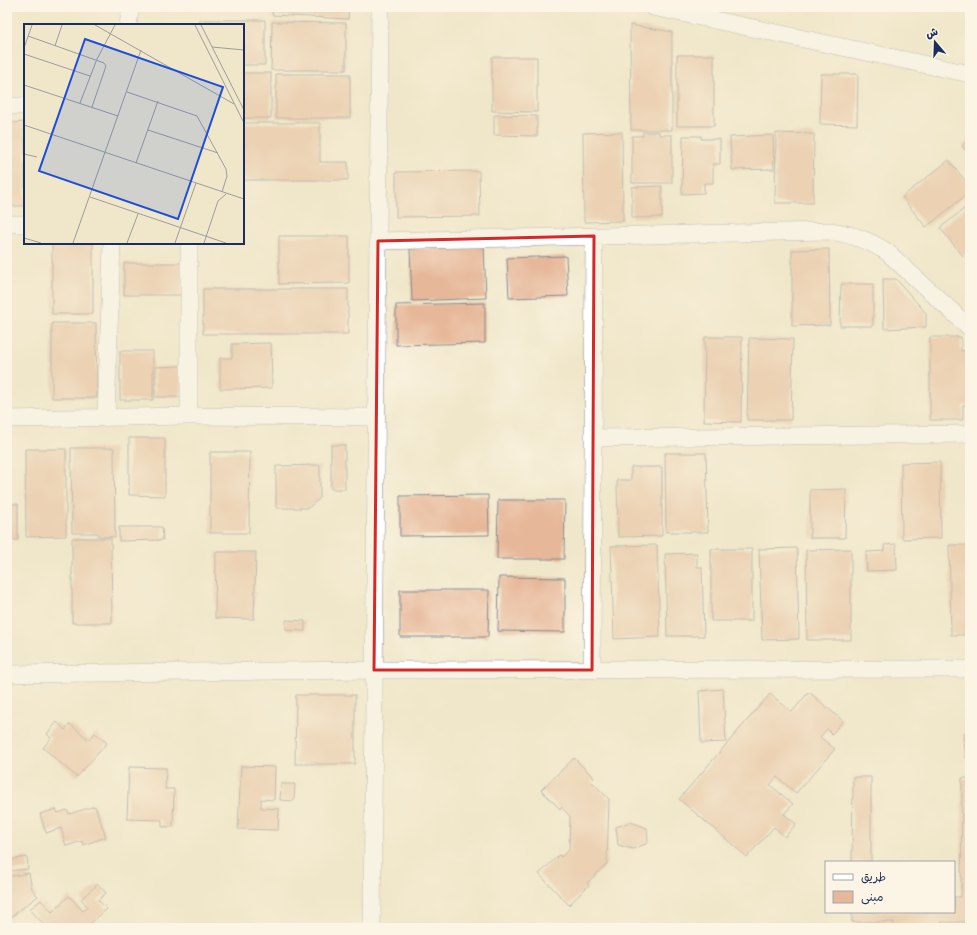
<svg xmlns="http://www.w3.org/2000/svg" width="977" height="935" viewBox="0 0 977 935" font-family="'Balsamiq Sans','Playpen Sans Arabic',sans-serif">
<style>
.building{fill:#e6b798}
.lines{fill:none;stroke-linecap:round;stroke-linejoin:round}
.street-casing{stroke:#868b94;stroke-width:18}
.street{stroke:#fff;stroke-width:17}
.marked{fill:none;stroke:#d62828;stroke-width:3;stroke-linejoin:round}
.inset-road{fill:none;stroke:#9b9d9f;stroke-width:1}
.view{fill:#1d4ed8;fill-opacity:0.15;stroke:#1d4ed8;stroke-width:2}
.inset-edge{fill:none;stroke:#1b2f5e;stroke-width:2}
</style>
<rect width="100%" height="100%" fill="#fcf5e5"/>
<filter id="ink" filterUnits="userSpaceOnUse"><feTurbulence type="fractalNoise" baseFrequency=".025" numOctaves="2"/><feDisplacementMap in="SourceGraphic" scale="8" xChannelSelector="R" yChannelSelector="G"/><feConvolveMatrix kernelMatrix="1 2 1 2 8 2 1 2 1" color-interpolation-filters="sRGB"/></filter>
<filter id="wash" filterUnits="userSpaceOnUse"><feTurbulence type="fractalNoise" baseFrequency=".012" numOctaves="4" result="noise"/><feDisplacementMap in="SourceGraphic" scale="16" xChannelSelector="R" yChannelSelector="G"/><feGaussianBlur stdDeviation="0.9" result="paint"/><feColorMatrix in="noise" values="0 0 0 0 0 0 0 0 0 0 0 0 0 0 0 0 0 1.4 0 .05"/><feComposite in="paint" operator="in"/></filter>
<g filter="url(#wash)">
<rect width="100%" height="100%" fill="#f0e7ca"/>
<g id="blocks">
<path class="building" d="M273,7h76l-1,12 -76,-4z
M200,20h65v45h-22v-40h-44z
M272,22l74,1v47h-75z
M630,25l42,7v98h-41z
M677,55h37v71h-37z
M492,57h45v55l-45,-1z
M243,73h28v45h-28z
M276,74h74v44h-74z
M821,74h37l-1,51 -37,-1z
M494,115l43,1v20l-43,-1z
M25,122v84h-15v-83z
M243,123h77v39h28v18h-105z
M622,132l1,89 -39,1 -1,-89z
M643,132h16v3h13v48h-40v-47h11z
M776,133l38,1 -1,69h-38z
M773,135l1,34 -42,1 -2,-33z
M683,136h18v3h19v25h-7v19h-9v10l-22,1z
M970,139v16l-8,-9z
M949,160l21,27v5l-44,35 -24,-30z
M479,171l1,45 -84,1v-45z
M662,186v31l-30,1v-31z
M970,204v46l-7,6 -23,-28z
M279,236h70v47l-70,1z
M52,243h41v71h-41z
M484,246l2,52 -74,3 -2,-52z
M829,249l1,76 -38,1v-76z
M566,256l2,40 -59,2 -2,-40z
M124,263h58l-1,32h-57z
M883,279h13l30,34v14l-42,2z
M841,284h32v42h-33z
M203,289h145v45h-145z
M485,303v40l-89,2v-40z
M52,323h44l1,75h-45z
M705,337h37l-1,85 -37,-1z
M930,337h31v14l9,-1v55h-7v15h-33z
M749,338l44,1 -2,81h-44z
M271,343l1,45 -52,1v-31h12v-14z
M120,351h33v49h-33z
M181,366v31h-26v-30z
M129,438h36v58l-36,-1z
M331,445h14v44h-14z
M71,448h43l1,89 -17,-1v-3h-26z
M25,449h41v87l-40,1z
M210,452h40l-1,81h-39z
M665,453h41l2,79h-42z
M940,462l1,76 -39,1 -1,-76z
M320,465v33l-12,10h-32v-42z
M631,467h31v69l-44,1 -1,-57h14z
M846,489l-1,49h-35v-48z
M488,495l1,40 -89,1v-40z
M498,500h67l-1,59h-67z
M7,504h11v36h-11z
M119,527h43l1,13 -44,1z
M72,538h39l1,85h-40z
M896,544l1,26 -30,1 -1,-19 18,-1v-6z
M657,545l3,92 -46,2 -3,-93z
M949,545h21v90h-19z
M797,548l2,91 -37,1 -3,-91z
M711,549h41v72h-41z
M851,549v91h-44l-1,-90z
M216,552h40l-2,67 -39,-1z
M697,553v14h5l2,69h-37l-2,-82z
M499,577l66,1v54l-67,-1z
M400,590h89l-1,47h-88z
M286,620l19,1v10l-19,-1z
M723,689l3,53 -25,1 -2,-52z
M809,692l34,29 -11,13 -5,-5 -7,8 15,12 -39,44 -19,-16 -7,8 23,19 -9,10 12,10 -11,13 -11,-10 -27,30 -68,-58 91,-105 22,18z
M296,695h59v69h-60z
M57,722l8,8 5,-6 19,16 6,-7 12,10 -30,34 -34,-29 8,-10 -4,-4z
M970,732v26h-4l-2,-25z
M574,758l20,20 -3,3 18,18 -2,65 -20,19 2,2 -20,20 -30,-31 20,-19 2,2 8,-7 1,-34 -9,-9 -1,2 -19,-19z
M241,766l34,1 -1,33 -13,-1v9l18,1 -1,21 -40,-1z
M129,767l37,1 -1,21h9l-1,38h-11v-7l-35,-1z
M853,777h18v85h-19z
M962,778h8v144h-29v6h-47v-6h-42v-10h102v-15h7z
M281,784h14l-1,17 -14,-1z
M95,806l11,31 -23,8 -1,-4 -16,5 -5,-18 -15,5 -6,-19 16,-5 2,4 9,-3 2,4z
M631,822l16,6 1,15 -15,6 -15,-4 -2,-18z
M7,853l2,7 18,-3 1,12 -21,2z
M29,873l3,16 6,7 -31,24v-43z
M98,884l8,9 -8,7 9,9 -22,19h-38l-17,-19 11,-9 11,12 17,-16 14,15 5,-4 -7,-8z"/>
</g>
</g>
<g filter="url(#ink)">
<use href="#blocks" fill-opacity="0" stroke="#868b94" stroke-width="1"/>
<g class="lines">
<g class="street-casing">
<path id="street" d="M653,7l317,67
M128,25l3,-18
M7,106h18
M7,224h18
M378,241l452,-10c22,3 39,9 57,21l83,76
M189,416v-173
M106,418l6,-175
M7,419l182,-3 187,1
M593,438l377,-4
M592,670l2,-434
M7,674l367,-4 596,-1
M372,928l8,-921"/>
</g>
<use href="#street" class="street"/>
</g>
</g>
<path d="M0 0H977V935H0ZM594,236l-2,434h-218l4,-429z" fill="#f0e7ca" fill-opacity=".55" fill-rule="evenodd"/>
<path class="marked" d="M594,236l-2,434h-218l4,-429z"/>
<g transform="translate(24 24)">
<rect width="220" height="220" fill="#f0e7ca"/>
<path class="inset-road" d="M71,1l139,79M171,1l49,98M177,1l43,85M4,12l76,27 2,3 -14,41M31,22l7,-21M188,23l32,3M0,24l8,-23M0,30l66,22M0,61l94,31M103,68l70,24 29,53 1,7 -5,16M56,79l17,-44 18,-34M0,101l220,74M124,106l70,23M0,130l13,3M112,139l22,-62M66,173l136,46M0,214l17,5M49,219l68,-193M103,219l11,-29M151,219l21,-60M180,219l14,-42 8,-7"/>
<path class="view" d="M61,15l138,48 -45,132 -139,-48z"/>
<rect width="220" height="220" class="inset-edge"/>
</g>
<rect width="977" height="935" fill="none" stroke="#fcf5e5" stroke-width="24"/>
<rect x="825" y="861" width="130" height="52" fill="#fcf5e5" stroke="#a2a6af"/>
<rect x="833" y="874" width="20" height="6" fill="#ffffff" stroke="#a2a6af"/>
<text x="861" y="881" font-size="12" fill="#1b2f5e">طريق</text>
<rect x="833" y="891" width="20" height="12" fill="#e6b798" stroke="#a2a6af"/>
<text x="861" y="901" font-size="12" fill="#1b2f5e">مبنى</text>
<g transform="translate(935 42) rotate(341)" stroke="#fcf5e5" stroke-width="3" paint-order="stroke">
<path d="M0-3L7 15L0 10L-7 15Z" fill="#1b2f5e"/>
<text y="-6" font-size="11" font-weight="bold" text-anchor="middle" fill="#1b2f5e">ش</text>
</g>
</svg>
